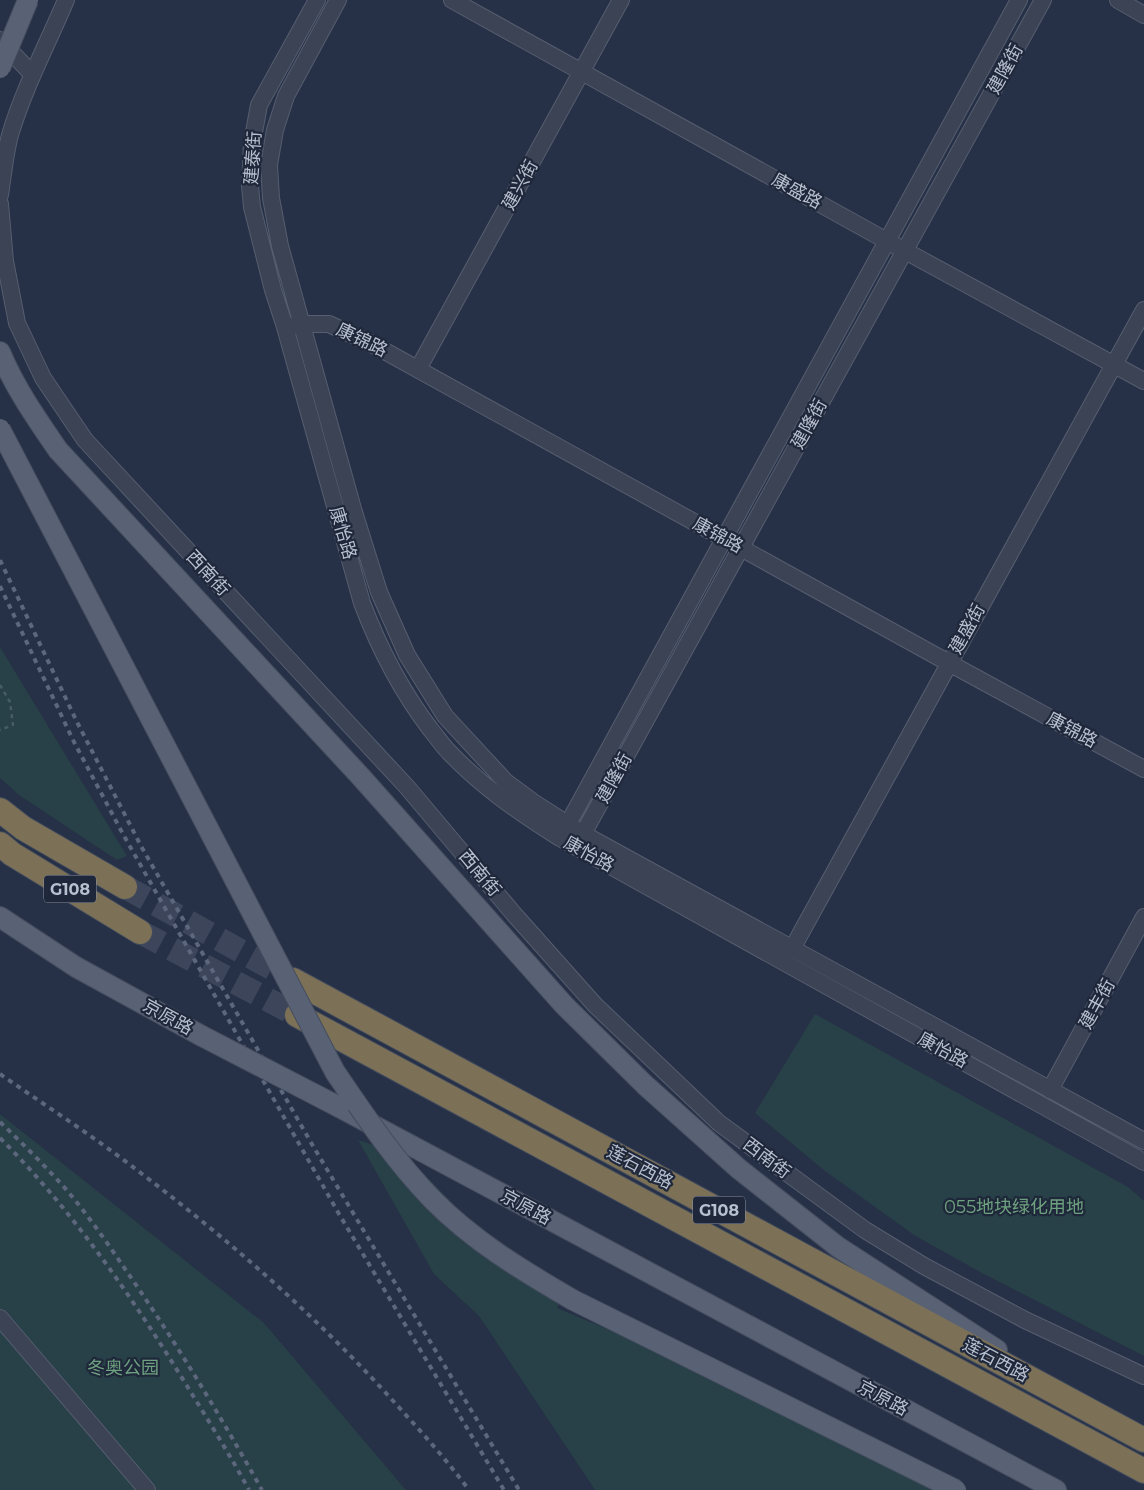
<svg xmlns="http://www.w3.org/2000/svg" width="1144" height="1490" viewBox="0 0 1144 1490" font-family="Montserrat,'Noto Sans SC',sans-serif">
<style>
.green{fill:#284047}
.lines{fill:none;stroke-linecap:round;stroke-linejoin:round}
.highway-tunnel{stroke:#3c455a;stroke-width:24;stroke-dasharray:24 12;stroke-linecap:butt}
.minor-casing{stroke:#565e70;stroke-width:18}
.major-casing{stroke:#444c5e;stroke-width:22}
.highway-casing{stroke:#424b5d;stroke-width:26}
.path{stroke:#465d62;stroke-width:2.5;stroke-dasharray:4 4;stroke-linecap:butt}
.minor{stroke:#3b4355;stroke-width:16}
.major{stroke:#596275;stroke-width:20}
.highway{stroke:#7c7157;stroke-width:24}
.rail{stroke:#5c667c;stroke-width:4;stroke-dasharray:5 5;stroke-linecap:butt}
.major-bridge-casing{stroke:#444c5e;stroke-width:22;stroke-linecap:butt}
.major-bridge{stroke:#596275;stroke-width:20}
.labels{text-anchor:middle;dominant-baseline:central;stroke-width:4.5;stroke-linejoin:round;paint-order:stroke}
.shield{fill:#1f283b;stroke:#8a92a2;stroke-width:1}
.shield-label{font-size:16px;font-weight:bold;fill:#b8bfce}
.street-label{font-size:18px;fill:#b8bfce;stroke:#1f283b}
.park-label{font-size:18px;fill:#6ea17f;stroke:#1f283b}
</style>
<rect width="100%" height="100%" fill="#263046"/>
<path class="green" d="M0,648v-1l127,209 -10,4 -98,-65 -19,-17z
M815,1014l313,173 16,14v155l-164,-84 -66,-37 -89,-64 -70,-58z
M0,1114l264,209 142,167h-406z
M358,1140l48,15 70,73 93,58 -12,22 272,114 132,68h-366l-116,-174 -45,-42z"/>
<g class="lines">
<path class="highway-tunnel" d="M125,887l168,93
M140,932l155,82"/>
<g class="minor-casing">
<path id="minor" d="M317,0l-58,105 -7,38 -2,43 2,21 21,83 12,37 77,276c17,45 40,89 69,127 6,7 11,15 17,21 33,35 72,62 112,87l584,324
M338,0l-52,96 -11,34 -6,35 2,33 9,48 73,263 26,83 28,63 38,61 61,66 27,20 50,32 561,307
M452,0l435,241 257,140
M1118,0l26,15
M0,40l32,34
M0,195c3,-20 5,-41 10,-60 14,-47 37,-90 56,-135
M0,204l5,57 12,62 26,55 42,62 322,347 106,126 82,92 124,118 146,107 59,36 101,54 119,56
M292,326l10,-2h27l43,20 577,319 195,106
M418,369l203,-369
M563,833l456,-833
M578,843l465,-843
M792,949l352,-639
M1050,1090l94,-173
M0,1318l147,172"/>
</g>
<g class="major-casing">
<path id="major" d="M0,352c15,36 36,66 58,98l303,327 203,228 81,80 94,84 99,78 159,103
M0,917l76,50 124,68
M339,1107l717,383"/>
</g>
<g class="highway-casing">
<path id="highway" d="M0,810l23,18 102,59
M0,844l12,10 128,78
M293,980l851,460
M297,1015l847,456"/>
</g>
<path class="path" d="M0,685l10,17 3,23 -13,5"/>
<use href="#minor" class="minor"/>
<use href="#major" class="major"/>
<use href="#highway" class="highway"/>
<path class="rail" d="M0,560l77,162 64,124 172,300 206,344
M0,586l74,156 50,94 215,378 165,276
M0,1074c49,34 99,66 146,103 85,65 166,136 239,215 29,32 58,63 84,98
M0,1122c22,21 44,43 64,65 26,30 48,63 70,95 46,67 88,137 128,208
M0,1138c74,74 132,159 187,248 21,34 43,69 62,104"/>
<g class="major-bridge-casing">
<path id="major-bridge" d="M0,68l28,-68
M0,429l335,643c30,44 60,89 97,127 41,42 91,72 141,101l383,190
M200,1035l139,72"/>
</g>
<use href="#major-bridge" class="major-bridge"/>
</g>
<g class="labels">
<g class="shield">
<rect x="44" y="875.5" width="52" height="27" rx="4"/>
<rect x="693" y="1196.5" width="52" height="27" rx="4"/>
</g>
<g class="shield-label">
<text x="70" y="889">G108</text>
<text x="719" y="1210">G108</text>
</g>
<g class="street-label">
<text transform="translate(1005 69) rotate(-61)">建隆街</text>
<text transform="translate(253 158) rotate(-86)">建泰街</text>
<text transform="translate(520 185) rotate(-61)">建兴街</text>
<text transform="translate(797 191) rotate(29)">康盛路</text>
<text transform="translate(362 340) rotate(26)">康锦路</text>
<text transform="translate(809 424) rotate(-61)">建隆街</text>
<text transform="translate(343 533) rotate(74)">康怡路</text>
<text transform="translate(718 535) rotate(29)">康锦路</text>
<text transform="translate(208 573) rotate(47)">西南街</text>
<text transform="translate(967 629) rotate(-61)">建盛街</text>
<text transform="translate(1072 730) rotate(28)">康锦路</text>
<text transform="translate(614 778) rotate(-61)">建隆街</text>
<text transform="translate(589 854) rotate(29)">康怡路</text>
<text transform="translate(480 873) rotate(50)">西南街</text>
<text transform="translate(1097 1004) rotate(-61)">建丰街</text>
<text transform="translate(168 1017) rotate(29)">京原路</text>
<text transform="translate(943 1050) rotate(29)">康怡路</text>
<text transform="translate(767 1158) rotate(37)">西南街</text>
<text transform="translate(640 1167) rotate(28)">莲石西路</text>
<text transform="translate(526 1207) rotate(28)">京原路</text>
<text transform="translate(996 1360) rotate(28)">莲石西路</text>
<text transform="translate(883 1398) rotate(28)">京原路</text>
</g>
<g class="park-label">
<text x="1014" y="1207">055地块绿化用地</text>
<text x="123" y="1368">冬奥公园</text>
</g>
</g>
</svg>
